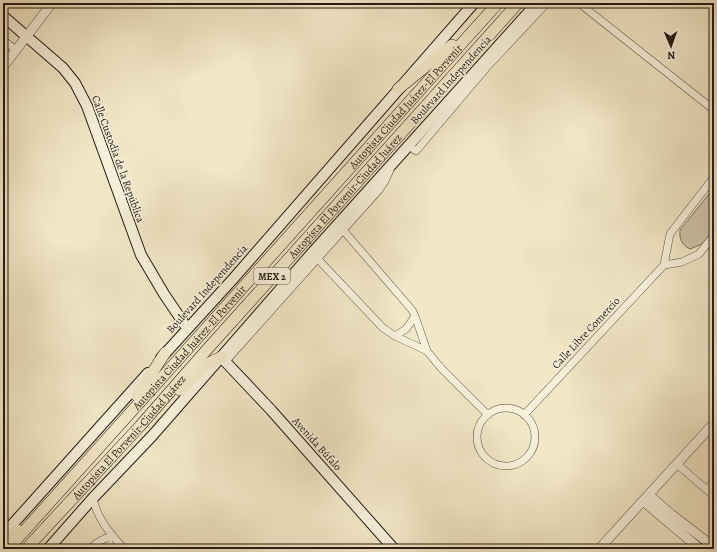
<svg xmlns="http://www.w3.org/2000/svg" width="717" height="552" viewBox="0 0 717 552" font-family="Alegreya,serif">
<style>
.green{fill:#cec3a7;stroke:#796e5d}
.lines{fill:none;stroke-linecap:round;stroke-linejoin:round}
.minor-casing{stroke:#574c40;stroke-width:8}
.tertiary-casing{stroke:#574c40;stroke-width:10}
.secondary-casing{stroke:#241913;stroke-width:12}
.trunk-casing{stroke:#241913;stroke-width:12}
.minor{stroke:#f6efd9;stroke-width:7}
.tertiary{stroke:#f6efd9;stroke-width:9}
.secondary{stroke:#f6efd9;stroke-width:10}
.trunk{stroke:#f1e6c5;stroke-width:11}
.labels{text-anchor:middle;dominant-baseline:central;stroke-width:3;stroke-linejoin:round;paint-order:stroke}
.shield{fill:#f6efd9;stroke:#63594e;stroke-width:1}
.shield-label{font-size:10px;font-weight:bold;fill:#241913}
.street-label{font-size:11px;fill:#241913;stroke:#f6efd9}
</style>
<rect width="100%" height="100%" fill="#f1e6c5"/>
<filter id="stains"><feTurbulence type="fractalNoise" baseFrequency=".005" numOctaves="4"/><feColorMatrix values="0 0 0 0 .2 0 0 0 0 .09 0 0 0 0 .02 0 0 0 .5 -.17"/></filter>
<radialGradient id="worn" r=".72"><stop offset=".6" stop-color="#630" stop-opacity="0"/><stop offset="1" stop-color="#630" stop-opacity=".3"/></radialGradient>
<path class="green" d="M714,188v41l-12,15 -12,5c-8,-4 -11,-10 -10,-19z"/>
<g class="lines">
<g class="minor-casing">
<path id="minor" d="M579,3l135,107
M3,40l13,10
M409,146l7,5 72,-85 59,-63
M343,230l69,80 3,6 12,35 14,17 47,47
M314,255l69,73 12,8 32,15
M664,265l18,-3 17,-8 15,-19
M395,336l11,-7 9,-13
M226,361l153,-171 6,-9 5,-11
M477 437a29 29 0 1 1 58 0a29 29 0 1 1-58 0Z
M524,415l140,-150 6,-31 44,-57
M677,464l37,32
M707,490l7,-9
M93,498c4,21 17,35 31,51
M90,549c7,-7 13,-11 23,-13"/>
</g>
<g class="tertiary-casing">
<path id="tertiary" d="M3,67l49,-64
M649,495l22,19 43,33
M643,501l57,48
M599,549l115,-126"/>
</g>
<g class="secondary-casing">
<path id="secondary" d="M3,16l60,52 12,15 12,23 54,149 23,39 23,34
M221,357l50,53 123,139
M161,358l72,-79 241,-276
M3,535l145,-162
M48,549l45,-51 59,-62 160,-183 225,-250"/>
</g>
<g class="trunk-casing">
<g id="trunk">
<path d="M398,89l54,-44"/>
<path d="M180,390l25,-25 16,-8"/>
<path d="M137,396l28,-43"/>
<path d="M3,542l15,-12"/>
<path id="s1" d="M8,549l490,-546"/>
<path id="s2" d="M26,549l114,-123 63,-72 315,-351"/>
</g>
</g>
<use href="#minor" class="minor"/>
<use href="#tertiary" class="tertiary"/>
<use href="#secondary" class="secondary"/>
<use href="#trunk" class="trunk"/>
</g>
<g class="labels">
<rect class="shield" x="254" y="268" width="36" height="16" rx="3"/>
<g class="shield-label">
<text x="272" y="276">MEX 2</text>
</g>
<g class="street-label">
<text transform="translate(451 80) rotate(-48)">Boulevard Independencia</text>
<text stroke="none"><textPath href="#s1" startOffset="595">Autopista Ciudad Juárez-El Porvenir</textPath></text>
<text transform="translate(118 159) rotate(70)">Calle Custodia de la República</text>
<text stroke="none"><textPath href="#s2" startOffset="476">Autopista El Porvenir-Ciudad Juárez</textPath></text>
<text transform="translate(207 289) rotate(-48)">Boulevard Independencia</text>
<text transform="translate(586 333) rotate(-47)">Calle Libre Comercio</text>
<text stroke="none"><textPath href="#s1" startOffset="271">Autopista Ciudad Juárez-El Porvenir</textPath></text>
<text stroke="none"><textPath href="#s2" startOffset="152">Autopista El Porvenir-Ciudad Juárez</textPath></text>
<text transform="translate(317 444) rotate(48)">Avenida Búfalo</text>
</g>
</g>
<rect width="717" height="552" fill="none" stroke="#f1e6c5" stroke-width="16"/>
<rect x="4" y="4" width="709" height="544" fill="none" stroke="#241913" stroke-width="2"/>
<rect x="8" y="8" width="701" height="536" fill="none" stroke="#241913"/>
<g transform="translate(671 46) rotate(178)" stroke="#f6efd9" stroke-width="3" paint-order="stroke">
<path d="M0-3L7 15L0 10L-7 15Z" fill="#241913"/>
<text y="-6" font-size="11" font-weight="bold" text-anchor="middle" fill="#241913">N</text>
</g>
<rect width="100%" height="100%" filter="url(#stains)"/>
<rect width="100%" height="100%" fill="url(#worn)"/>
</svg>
